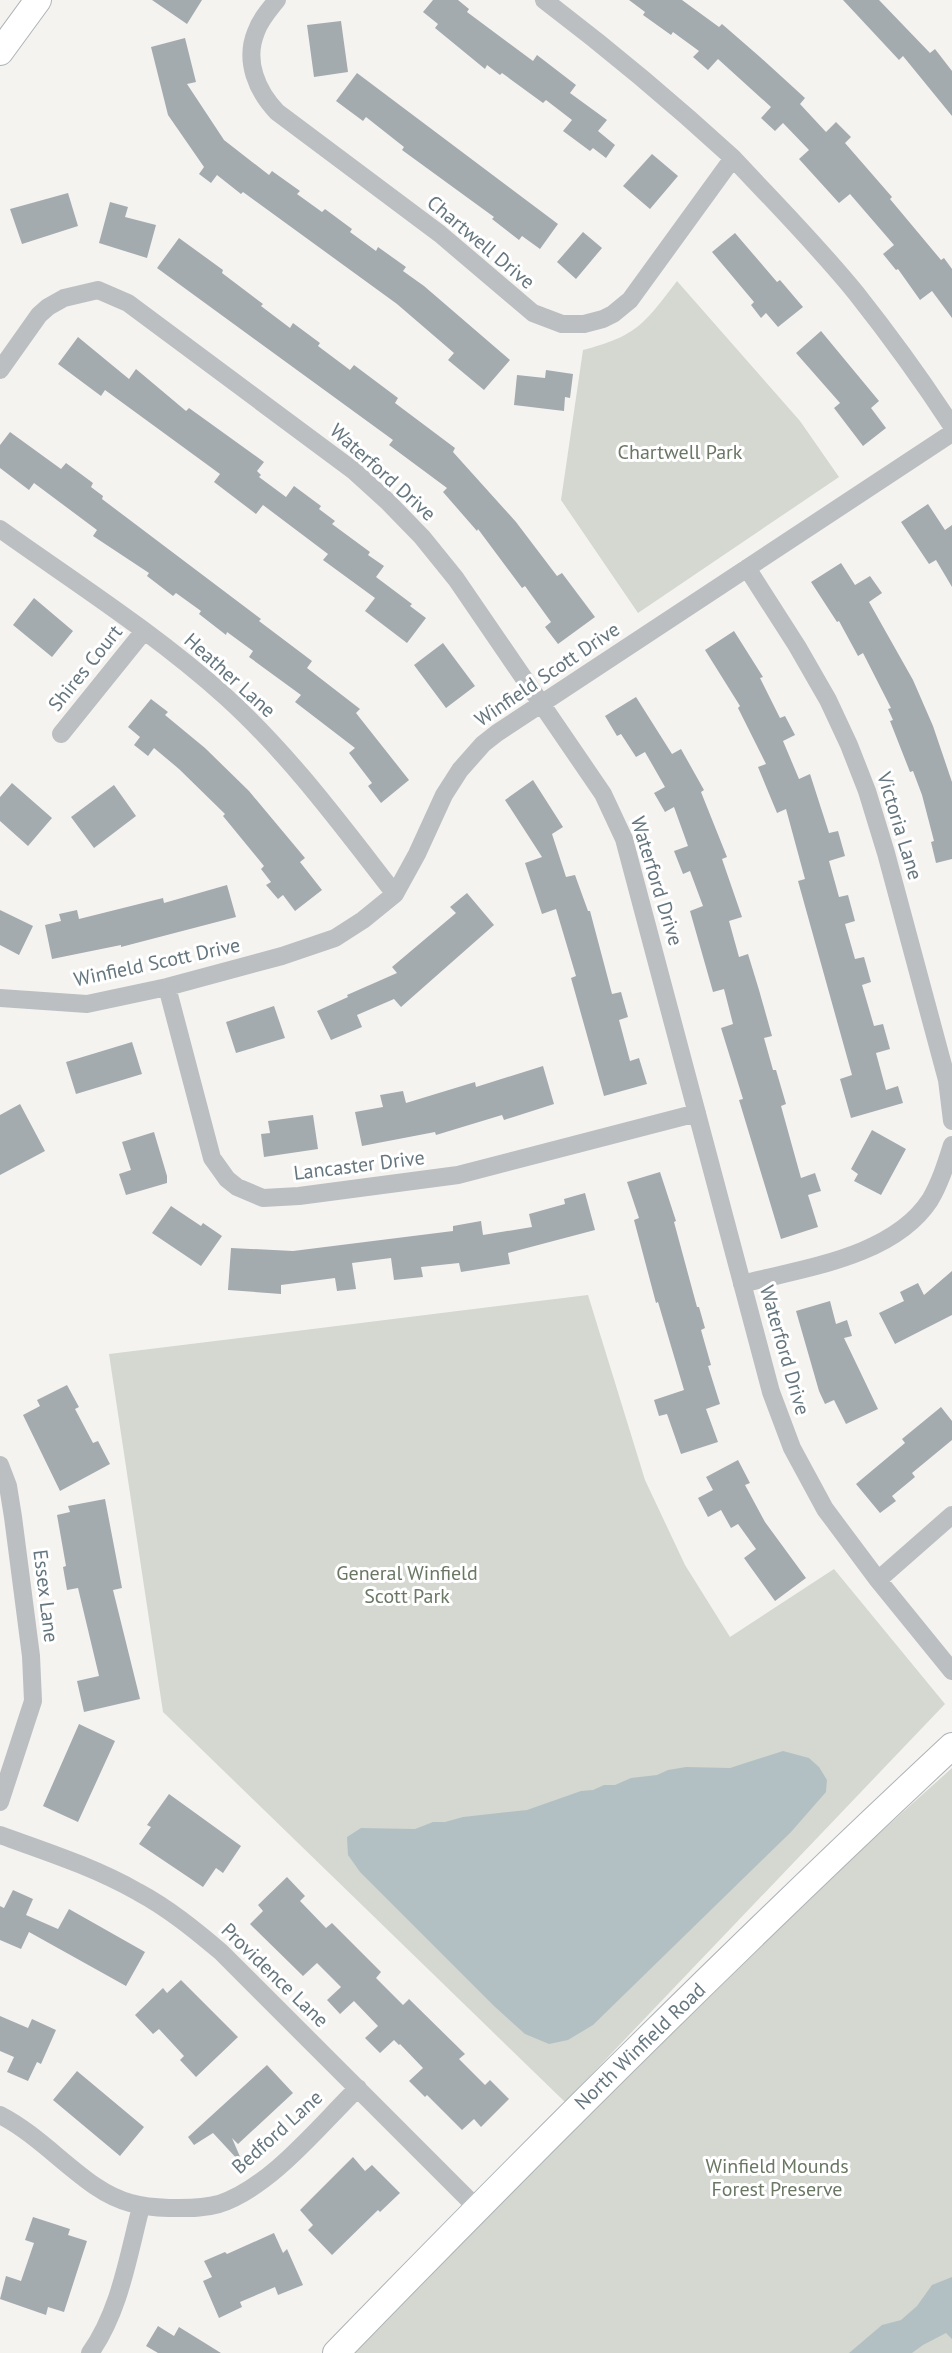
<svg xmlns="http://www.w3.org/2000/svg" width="952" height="2353" viewBox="0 0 952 2353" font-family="'PT Sans',sans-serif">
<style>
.green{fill:#d4d8d0}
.water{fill:#b3c0c3}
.building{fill:#a3abaf}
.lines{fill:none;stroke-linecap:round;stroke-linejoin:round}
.secondary-casing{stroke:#adb3b7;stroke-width:28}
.street{stroke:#bbbfc2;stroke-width:18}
.secondary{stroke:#fff;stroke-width:26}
.labels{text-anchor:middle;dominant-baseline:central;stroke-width:6;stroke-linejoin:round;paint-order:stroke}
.street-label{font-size:20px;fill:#65767f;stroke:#fff}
.park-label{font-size:20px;fill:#697763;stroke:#fff}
</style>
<rect width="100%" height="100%" fill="#f4f3f0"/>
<path class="green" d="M677,281l123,140 39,56 -201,136 -77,-113 22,-150c54,-14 61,-26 94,-69z
M588,1295l57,185 40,85 45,72 104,-68 111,135 -380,398 -402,-390 -54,-358z
M952,1768v585h-600l134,-137 361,-354z"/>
<path class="water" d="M783,1751l26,7 10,9 8,13 -1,12 -35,40 -198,193 -25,15 -19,4 -24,-10 -31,-28 -134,-134 -12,-17 -1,-18 14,-9 54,1 18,-7h12l18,-5 64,-7 54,-19 12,-1 11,-5h11l16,-7 26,-3 11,-5 18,-3 44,1z
M952,2277v62l-6,-6 -23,12 -11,8h-63l33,-28 19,-5 16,-14 15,-21z"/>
<path class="building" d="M152,0h50l-15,24z
M433,0h25l11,9 -2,3 66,49 4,-6 39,30 -6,8 37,27 -9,11 17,14 -9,13 -13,-10 -3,3 -27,-20 9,-11 -26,-20 -3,3 -41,-30 -2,2 -13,-10 -2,4 -50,-41 3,-4 -15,-12z
M629,0h53l37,27 3,-3 38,33 45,41 -5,6 26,28 10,-10 15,15 -6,6 47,54 -2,2 51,61 3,-2 8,11v49l-20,-27 -12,9 -22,-31 -2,1 -13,-16 11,-9 -44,-51 -11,9 -40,-44 10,-9 -26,-27 -8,8 -14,-13 10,-11 -53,-48 -10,11 -15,-13 6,-6 -26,-19 -2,3 -28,-20 2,-3z
M843,0h36l51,53 5,-4 17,22v45l-49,-60 -4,4z
M341,21l7,51 -34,5 -7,-52z
M185,38l11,44 -9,2 37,56 45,35 3,-4 28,20 -3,3 25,18 3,-3 27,20 -2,3 26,19 2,-4 28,20 -3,4 21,15 86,74 -26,30 -36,-30 6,-7 -57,-49 -154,-112 -2,2 -24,-19 -6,8 -12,-9 5,-7 -36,-52 -17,-68z
M357,73l201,151 -18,25 -18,-13 -3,4 -27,-21 2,-2 -92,-67 2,-3 -38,-30 -3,4 -27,-20z
M652,154l26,22 -28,33 -27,-23z
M68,193l10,33 -56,18 -12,-35z
M110,202l18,5 -3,10 31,8 -9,33 -48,-15z
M583,232l19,16 -26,31 -19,-17z
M735,233l42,49 3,-2 23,27 -25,20 -12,-14 -5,5 -10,-13 3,-3 -42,-50z
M179,238l44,32 -1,3 41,31 -2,2 29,22 3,-5 27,20 -2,3 32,24 4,-5 44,33 -3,5 60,45 -2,4 63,70 41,54 5,-3 33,44 -37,27 -13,-17 6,-5 -26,-36 -3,2 -44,-59 -1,2 -34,-39 4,-4 -58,-43 4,-5 -236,-172z
M821,331l58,70 -8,7 15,20 -23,18 -29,-38 6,-5 -44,-50z
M78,337l51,42 7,-10 50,42 3,-3 75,54 -7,9 4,4 -2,2 27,20 8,-11 27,20 -2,3 16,12 -3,3 38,28 -2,3 16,11 -8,11 36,27 -2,2 16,12 -19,25 -42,-32 10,-13 -52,-38 5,-6 -65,-49 -7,9 -42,-32 6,-8 -115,-84 -4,6 -43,-32z
M546,370l27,4 -3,24 -5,-1 -1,14 -50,-6 3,-30 28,3z
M10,432l51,37 5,-6 27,20 -2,4 12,9 -1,3 159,120 -2,2 53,40 -5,7 53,41 -4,4 53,67 -28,23 -13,-17 4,-3 -23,-30 6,-5 -60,-46 6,-7 -52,-38 4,-6 -26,-19 -1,3 -27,-21 2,-3 -25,-18 -3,3 -26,-20 2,-3 -56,-37 4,-6 -63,-47 -5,7 -29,-22v-23z
M928,504l17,26 7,-5v62l-16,-27 -7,4 -28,-42z
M841,563l14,22 15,-9 12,17 -13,9 44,78 20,46 19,56v77l-16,4 -5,-21 3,-1 -12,-46 -9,-24 -3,1 -20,-51 3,-1 -5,-11 3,-1 -28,-55 -5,3 -19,-35 -2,1 -26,-40z
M34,598l39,33 -21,26 -39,-32z
M734,631l29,46 -3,1 20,40 5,-2 10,19 -12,6 16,38 11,-5 19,59 9,-2 7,25 -16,5 10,36 9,-2 7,26 -10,3 10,35 9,-2 7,25 -9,3 12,41 9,-2 7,25 -14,4 10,37 12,-4 5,17 -52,15 -11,-39 12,-4 -54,-194 7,-2 -19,-70 -9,4 -19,-46 8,-3 -28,-56 2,-2 -35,-56z
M443,643l32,43 -29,22 -32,-43z
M636,697l36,57 9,-5 23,41 -3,2 26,65 -5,2 20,58 -13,4 10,36 9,-3 11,36 13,46 -8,2 9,32h3l10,34 -5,2 20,72 14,-5 6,18 -13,4 10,32 -37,12 -42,-139 4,-1 -22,-71 12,-4 -9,-35 -11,3 -23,-81 13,-5 -13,-35 -7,3 -9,-23 14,-5 -14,-39 -9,5 -11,-19 11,-6 -20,-35 -9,5 -15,-23 -4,2 -12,-20z
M151,699l17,13 -3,3 40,33 44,43 56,67 -5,4 22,28 -27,21 -12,-16 -5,4 -12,-14 5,-3 -10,-13 3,-3 -41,-50 2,-2 -46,-45 -25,-21 -6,8 -14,-11 6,-8 -12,-10z
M533,780l30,47 -11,7 14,43 9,-2 13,36h2l22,83 9,-2 7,25 -9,3 11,41 9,-3 8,26 -43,12 -33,-118 5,-2 -20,-67 -14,5 -17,-51 17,-6 -37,-57z
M12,783l40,35 -24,28 -28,-25v-24z
M114,785l22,31 -42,32 -23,-31z
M227,885l9,32 -115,30v-2l-69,14 -7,-34 16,-4 -2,-7 18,-4 2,9 84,-21 1,5z
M467,893l27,32 -93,82 -7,-8 -37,16 5,12 -31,13 -14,-29 31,-14 -1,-2 50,-22 -5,-6 64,-54 -6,-6z
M0,910l33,16 -14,29 -19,-10z
M274,1006l11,32 -49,15 -10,-31z
M132,1042l10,32 -66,20 -10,-32z
M543,1066l11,38 -50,16 -2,-5 -66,20 -1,-3 -73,14 -7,-34 28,-5 -3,-12 23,-4 3,12 69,-21 1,5z
M20,1104l25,47 -45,24v-60z
M313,1115l5,34 -54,8 -3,-23 9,-1 -2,-12z
M872,1130l34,19 -25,46 -27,-14 4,-7 -7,-5z
M154,1132l13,44v7l-41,12 -7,-21 12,-4 -9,-28z
M660,1172l16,49 -2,1 23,85h2l6,21 -4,2 10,35 -3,1 12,38 -14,5 12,33 -37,12 -14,-40 -8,2 -5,-16 30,-10 -26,-88 -2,1 -22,-83 5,-2 -12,-36z
M585,1193l10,37 -87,23 2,11 -49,8 -2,-9 -38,4 2,10 -29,3 -3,-22 -39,5 4,26 -19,2 -2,-13 -54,7v9l-53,-4 3,-42 62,3 160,-20v-5l28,-5 2,14 49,-8 -3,-13 36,-10 -1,-5z
M171,1206l30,20 2,-3 19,13 -21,30 -49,-33z
M952,1271v44l-57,29 -16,-31 25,-12 -4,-9 18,-9 6,12z
M830,1301l6,23 11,-4 5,16 -8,2 34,71 -32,15 -12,-24 -9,4 -6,-13 -23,-80z
M67,1385l12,22 -4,2 18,34 5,-2 12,23 -50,27 -37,-76 17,-9 -3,-6z
M941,1407l11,14v19l-40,33 3,4 -23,19 4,5 -16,12 -24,-29 49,-41 -3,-4z
M738,1460l12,23 -5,2 20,37 41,56 -31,23 -31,-43 12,-9 -18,-25 -7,4 -10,-18 -13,7 -10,-19 15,-8 -7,-13z
M105,1499l17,89 -9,2 27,109 -56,13 -7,-31 22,-5 -21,-88 -11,2 -4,-23 3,-1 -9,-51 13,-3 -2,-6z
M79,1724l36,17 -37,81 -35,-16z
M169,1794l72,52 -18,27 -7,-5 -13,19 -64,-43 12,-17 -4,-2z
M287,1877l18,19 -5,5 26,27 6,-5 49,49 -5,6 27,27 6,-6 56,55 -6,5 26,26 5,-5 19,19 -28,28 -7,-8 -12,11 -35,-35 -2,2 -16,-16 14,-13 -23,-24 -1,1 -5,-5 -14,13 -15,-15 13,-12 -24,-25 -14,13 -13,-14 14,-13 -24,-24 -14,13 -53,-52 13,-13 -5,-6z
M13,1890l20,9 -7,16 32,14 11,-20 76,43 -19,34 -97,-54 -8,17 -21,-9v-34l4,2z
M181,1980l57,57 -42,40 -16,-17 4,-4 -25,-27 -6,5 -18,-19 28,-27 4,5z
M0,2016l28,12 4,-9 24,11 -15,34 -4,-2 -9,19 -21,-9 7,-15 -14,-6z
M267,2065l26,28 -55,51 -6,-6 9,21 -2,2 -26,-28 -19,12 -6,-8z
M77,2071l67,56 -24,29 -67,-56z
M353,2157l12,14 7,-6 28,28 -20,19 -2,-2 -46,45 -24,-25 5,-5 -13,-15z
M33,2217l37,12 -2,6 19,6 -23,71 -16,-5 -2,8 -46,-16 6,-23 15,5 13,-38 -9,-3z
M274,2233l9,20 4,-4 16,36 -25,10 -3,-8 -35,15 2,5 -23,11 -16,-37 9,-4 -8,-16 21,-9 2,2z
M158,2326l16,10 5,-9 42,26h-63l-12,-7z"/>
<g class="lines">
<g class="secondary-casing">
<path id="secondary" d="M0,52l38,-52
M336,2353c201,-207 405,-410 616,-607"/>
</g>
<path class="street" d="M277,0c-8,10 -17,20 -21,32 -12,29 1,59 21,80l163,122 93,79 29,11h22l19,-5 10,-5 17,-14 103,-142c-61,-56 -123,-108 -189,-158
M733,158c41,44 84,87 123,135 34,43 66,87 96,133
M0,370l39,-55 9,-8 16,-9 34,-8 30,13 226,168 33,30 35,36 34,42 147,215 21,45 147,553 21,56 33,61 53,71 74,91
M0,529c76,54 156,105 226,168 64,58 116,129 169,197
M747,568l50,78 31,54 21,45 18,46 19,62 61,227 5,41
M61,734l83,-103
M167,987l45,171 15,21 10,8 26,11 36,-2 159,-21 239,-62
M0,998l87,6 80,-17 115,-31 53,-18 28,-18 32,-26 22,-40 27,-59 16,-25 23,-26 14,-11 455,-300
M742,1284c61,-16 151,-27 188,-84 10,-17 16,-36 22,-55
M0,1465l8,21 5,31 18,139 2,45 -33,101
M878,1580l74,-65
M0,1835c47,17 94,32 138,57 30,16 57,38 83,60l256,256
M0,2115c35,18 63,49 95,71 25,17 45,21 74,22 16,0 33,1 50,-4 52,-17 100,-78 139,-116
M90,2353c30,-42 38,-97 51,-146"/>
<use href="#secondary" class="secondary"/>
</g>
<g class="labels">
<g class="street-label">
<text transform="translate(481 242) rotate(40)">Chartwell Drive</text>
<text transform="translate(383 472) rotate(42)">Waterford Drive</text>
<text transform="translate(85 668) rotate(-51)">Shires Court</text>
<text transform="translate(547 674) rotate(-34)">Winfield Scott Drive</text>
<text transform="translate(230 675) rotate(42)">Heather Lane</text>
<text transform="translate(900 826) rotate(73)">Victoria Lane</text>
<text transform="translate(657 881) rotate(73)">Waterford Drive</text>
<text transform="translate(157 962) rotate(-12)">Winfield Scott Drive</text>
<text transform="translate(359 1165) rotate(-7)">Lancaster Drive</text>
<text transform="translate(785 1350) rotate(74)">Waterford Drive</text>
<text transform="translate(46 1596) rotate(83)">Essex Lane</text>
<text transform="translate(275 1975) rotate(44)">Providence Lane</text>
<text transform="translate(640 2046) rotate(-44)">North Winfield Road</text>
<text transform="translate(277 2132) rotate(-42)">Bedford Lane</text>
</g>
<g class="park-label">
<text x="680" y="452">Chartwell Park</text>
<text x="407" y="1573">General Winfield<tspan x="407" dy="23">Scott Park</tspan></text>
<text x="777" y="2166">Winfield Mounds<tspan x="777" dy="23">Forest Preserve</tspan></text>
</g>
</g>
</svg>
